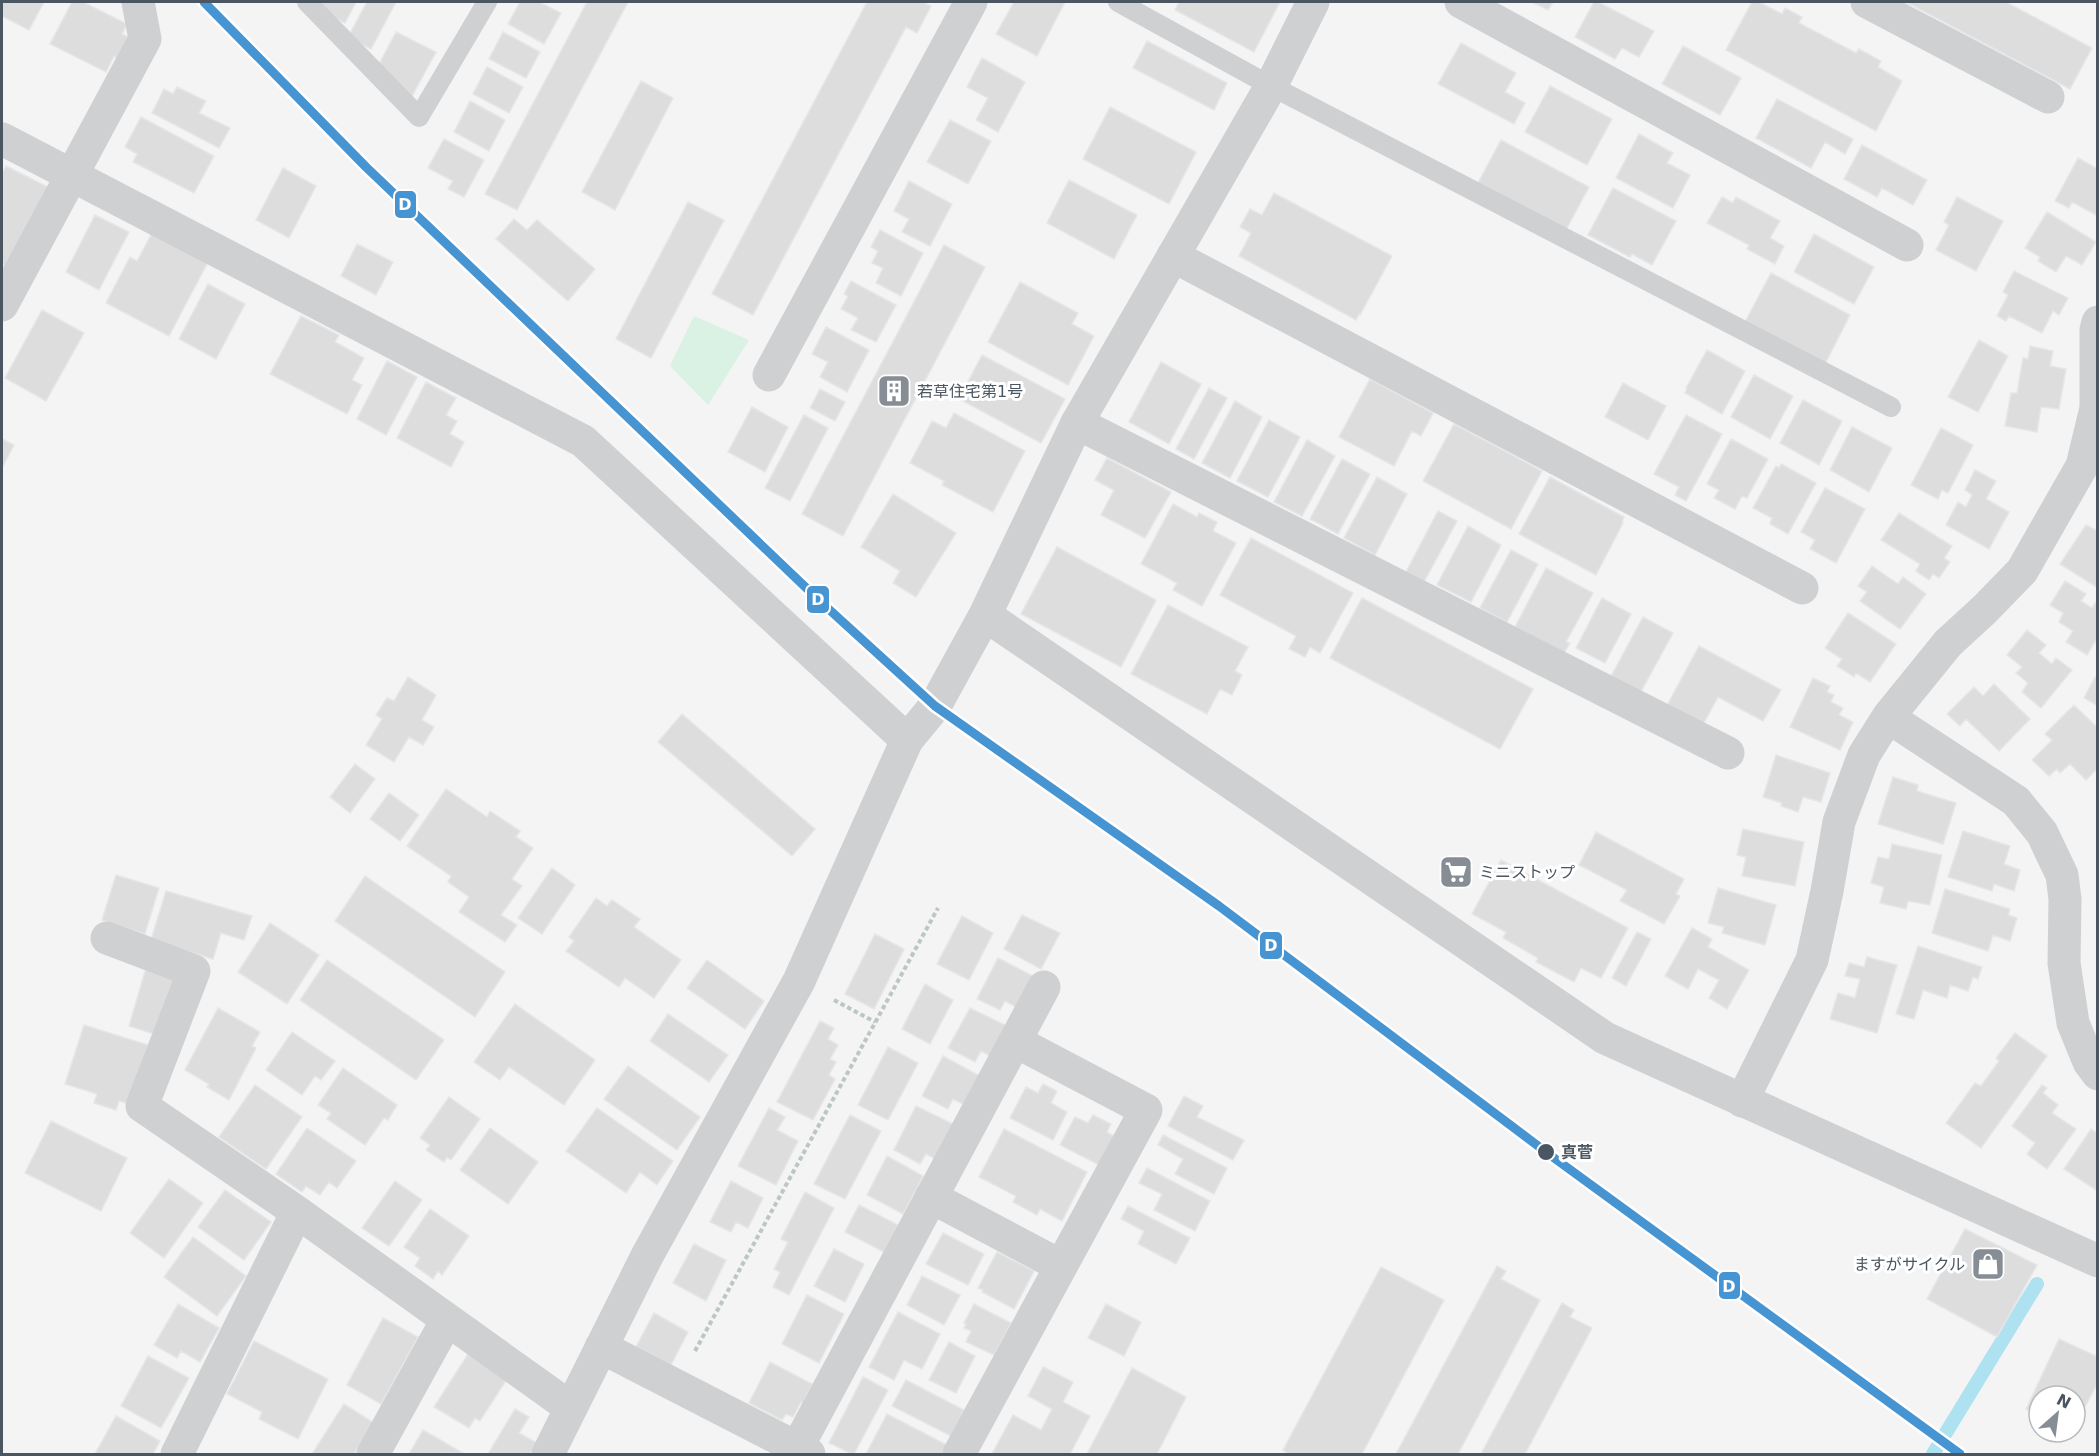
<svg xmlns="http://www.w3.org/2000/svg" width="2099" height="1456" viewBox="0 0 2099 1456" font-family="'DejaVu Sans','Noto Sans JP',sans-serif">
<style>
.green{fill:#d9f2e3}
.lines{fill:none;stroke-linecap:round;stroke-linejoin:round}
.stream{stroke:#aee2f0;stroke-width:14}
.building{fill:#ddddde;stroke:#e5e6e7;stroke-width:1.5}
.path{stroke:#bcc7c4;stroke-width:4;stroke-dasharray:4.5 3;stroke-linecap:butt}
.service{stroke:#ced0d2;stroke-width:20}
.minor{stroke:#ced0d2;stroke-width:33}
.tertiary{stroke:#ced0d2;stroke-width:33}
.rail-1-casing{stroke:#fff;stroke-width:14}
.rail-1{stroke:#4694d1;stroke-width:9}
.stop-dot{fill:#4a5661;stroke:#fff;stroke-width:2}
.labels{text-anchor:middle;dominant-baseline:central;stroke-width:6;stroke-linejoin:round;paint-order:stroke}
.poi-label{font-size:16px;fill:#4a5661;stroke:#fff;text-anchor:start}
.stop-label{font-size:16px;font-weight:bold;fill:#4a5661;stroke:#fff;text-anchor:start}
.line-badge{stroke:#fff;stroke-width:2}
.badge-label{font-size:16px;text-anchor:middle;font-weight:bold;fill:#fff}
</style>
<rect width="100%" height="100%" fill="#f4f4f4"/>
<path class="green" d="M694,316l55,24 -41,65 -38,-39z"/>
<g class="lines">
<path class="stream" d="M1933,1454l104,-170"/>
</g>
<path class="building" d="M2,2h42l-15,28 -27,-14z
M72,2h11l44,22 -5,10 12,6 -11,21 -9,-5 -8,16 -56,-28z
M318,2h38l-11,21 -26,-13 3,-6z
M367,2h29l-25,47 -23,-12z
M520,2h19l22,11 -17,31 -36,-20z
M587,2h41l-111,208 -32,-16z
M867,2h55l9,4 -14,27 -11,-6 -153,288 -41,-21z
M1014,2h51l-28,54 -41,-22z
M1179,2h101l-26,50 -79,-42z
M1532,2h21l-5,8z
M1594,2h4l56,29 -15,26 -17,-9 -7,11 -40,-22z
M1752,2h7l23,12 3,-6 17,9 -3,6 57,30 3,-4 22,12 -3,6 24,14 -26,50 -150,-81z
M1906,2h100l86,46 -22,41z
M396,32l40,20 -24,44 -22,-12 -13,-16z
M503,32l37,20 -14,26 -37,-19z
M1147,41l80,42 -13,27 -81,-42z
M1461,43l55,30 -11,19 20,11 -11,21 -76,-40z
M1683,46l58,32 -21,37 -58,-31z
M982,58l43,24 -27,50 -22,-12 12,-22 -21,-11z
M487,67l36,20 -14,26 -36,-19z
M641,81l32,17 -58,112 -33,-18z
M1550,86l62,33 -25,46 -62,-33z
M177,87l29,14 -7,12 31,15 -11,20 -67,-35 12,-24 9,5z
M1777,99l76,40 -8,15 -20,-12 -14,26 -55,-30z
M470,101l35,19 -16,31 -35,-19z
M1110,107l86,45 -27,52 -86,-45z
M141,117l73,39 -20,37 -61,-31 4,-8 -12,-7z
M950,120l41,21 -23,43 -41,-22z
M1639,134l34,19 -6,10 23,12 -17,33 -57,-30z
M444,139l40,21 -20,37 -16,-8 5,-8 -25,-13z
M1501,140l88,47 -23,43 -88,-47z
M1862,145l65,35 -14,25 -31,-17 -5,9 -33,-18z
M2078,158l20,11v47l-26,-14 -3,6 -14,-7z
M6,166l42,21 -41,80 -5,-3v-90z
M283,168l33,18 -27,52 -33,-18z
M1069,180l68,35 -23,44 -67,-36z
M909,181l43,23 -22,42 -28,-14 7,-13 -15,-8z
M1613,188l63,33 -24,44 -20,-11 -2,3 -42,-22z
M1274,193l118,63 -32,59 -1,-1 -3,6 -117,-64 12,-23 -11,-6 10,-18 12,6z
M1722,197l11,6 3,-6 44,24 -10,17 14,8 -9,18 -28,-15 2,-4 -42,-22z
M1957,197l46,24 -27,50 -40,-21 13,-25 -5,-3z
M688,202l36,18 -73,138 -35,-19z
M2047,212l49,30 -14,23 -16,-9 -10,16 -18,-11 2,-4 -15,-9z
M95,215l34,17 -30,58 -33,-18z
M514,219l13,11 10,-10 58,49 -27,32 -72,-62z
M880,230l43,23 -22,43 -25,-13 7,-15 -11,-5 6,-12 -7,-4z
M152,233l56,29 -39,74 -63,-33 24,-46 7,4z
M1814,234l60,33 -20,37 -60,-32z
M357,244l36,18 -17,33 -35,-19z
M944,245l41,22 -142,269 -41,-22z
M2014,271l54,27 -9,17 -6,-4 -11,22 -33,-17 -3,5 -9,-5 11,-21 -5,-3z
M1771,273l79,42 -25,49 -80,-42z
M851,281l45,24 -20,37 -25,-12 7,-12 -17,-9 7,-13 -4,-2z
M1020,282l58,31 -6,11 22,12 -26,49 -80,-43z
M208,284l37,20 -29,55 -37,-20z
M42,310l42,23 -38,68 -41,-23z
M301,316l38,19 -4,7 29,16 -12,22 10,5 -15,29 -77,-40z
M826,327l43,23 -22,42 -27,-15 8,-15 -16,-8z
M1979,340l29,16 -30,56 -30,-15z
M2030,346l23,5 -3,15 16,3 -7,40 -18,-2 -4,25 -32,-6 6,-33h6l6,-35 5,1z
M1707,350l38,21 -23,43 -37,-21 2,-4 -1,-1z
M982,355l83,44 -24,44 -82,-44z
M387,361l30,16 -31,58 -29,-16z
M1161,362l40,22 -32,60 -40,-22z
M1754,375l39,21 -23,43 -39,-22z
M1370,379l63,34 -12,23 -9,-5 -18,35 -55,-29z
M426,382l30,16 -10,17 11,6 -7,13 14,8 -13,25 -54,-29z
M1623,383l43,23 -18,34 -43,-23z
M1209,388l18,10 -33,61 -18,-10z
M820,389l25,13 -10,19 -25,-13z
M1803,400l39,21 -23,44 -39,-22z
M1235,401l27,16 -32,61 -28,-15z
M752,407l36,20 -23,45 -37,-20z
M954,413l71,38 -32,61 -51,-27 2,-4 -34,-18 22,-42 14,7z
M804,415l24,13 -38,73 -25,-13z
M1686,415l36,19 -36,67 -11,-6 4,-8 -25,-13z
M1269,420l31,17 -32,60 -31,-16z
M1454,424l88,47 -31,58 -88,-48z
M1852,427l40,21 -23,44 -39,-22z
M1941,428l32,17 -25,48 -6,-3 -4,9 -27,-14z
M2,439l12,6 -12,23z
M1731,439l37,20 -21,39 -5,-2 -7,13 -21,-11 5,-8 -12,-6z
M1307,440l28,16 -33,60 -28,-14z
M1107,458l64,34 -26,46 -44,-23 13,-25 -19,-10z
M1342,459l28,15 -32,60 -28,-15z
M1781,464l35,19 -28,51 -18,-10 2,-6 -19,-10 23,-42 3,2z
M1975,470l21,11 -10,18 23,13 -20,37 -43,-24 12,-23 8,5 6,-12 -7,-5z
M1377,477l30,17 -32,61 -31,-17z
M1550,477l74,40 -2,5 1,1 -27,52 -77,-41z
M1825,488l40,21 -29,54 -26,-14 5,-9 -14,-8z
M893,494l63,39 -40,64 -23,-14 7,-12 -39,-24z
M1173,504l24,13 2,-4 18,9 -4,9 23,12 -34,63 -29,-16 4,-7 -36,-19z
M1438,511l19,10 -33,61 -18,-10z
M1899,513l53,33 -8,12 6,4 -11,16 -6,-4 -4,6 -13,-9 4,-7 -39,-24z
M2086,525l12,6v57l-38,-24z
M1468,526l33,19 -30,57 -34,-17z
M1251,538l102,55 -33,60 -10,-6 -5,10 -16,-8 7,-13 -76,-41z
M1057,547l99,53 -35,67 -100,-53z
M1511,550l27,14 -31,58 -27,-14z
M1872,566l26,18 5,-7 23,17 -26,35 -40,-28 7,-9 -9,-6z
M1546,568l47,25 -27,49 4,1 -6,10 -49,-26z
M2065,581l21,13 -5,7 11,7 3,-5 3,1v33l-11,18 -21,-13 7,-11 -14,-9 4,-9 -13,-8z
M1362,598l171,91 -33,60 -170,-91z
M1602,598l29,16 -26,49 -29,-15z
M1168,605l80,42 -13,24 7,4 -10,20 -12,-6 -13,25 -76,-40z
M1848,613l48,31 -26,38 -14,-9 -2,4 -17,-11 5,-7 -17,-11z
M1643,617l30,16 -36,66 -30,-15z
M2027,630l19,15 -7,8 13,11 4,-6 16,12 -31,38 -19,-16 6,-9 -12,-10 6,-6 -15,-12z
M1699,646l82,44 -18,31 -45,-24 -19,35 -36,-19z
M408,677l28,18 -14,25 12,7 -11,18 -14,-8 -15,25 -28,-17 16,-26 -6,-4 11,-17 7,3z
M2095,677l3,2v27l-14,-8z
M1813,678l17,8 -3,6 7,3 -3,7 12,6 -4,7 14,7 -13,28 -50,-23z
M1994,684l36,35 -31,32 -33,-32 -6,7 -13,-12 27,-27 9,9z
M2074,705l24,23v40l-12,12 -16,-16 -10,9 -3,-4 -8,7 -17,-16 20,-20 -7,-6z
M682,714l133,115 -23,27 -134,-114z
M1776,755l54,18 -9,29 -18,-5 -5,15 -17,-6 1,-3 -19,-6z
M355,764l20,15 -25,34 -20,-16z
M1893,777l25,8 -1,6 39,12 -13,41 -65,-20z
M446,789l41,28 3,-6 30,20 -4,6 17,11 -21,31 10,7 -21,29 16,10 -12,17 -46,-30 10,-15 -21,-15 3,-6 -44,-30z
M389,793l30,22 -19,26 -30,-22z
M1743,829l61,13 -9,44 -53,-10 4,-19 -9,-2z
M1963,831l47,15 -6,18 16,6 -6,21 -20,-7 -2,7 -44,-14z
M1596,832l88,47 -8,15 4,2 -16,28 -44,-23 7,-11 -48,-25z
M1892,844l50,11 -12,50 -22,-4 -2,8 -26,-6 4,-16 -13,-4 7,-26 11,2z
M1501,860l127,68 -27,50 -20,-10 -7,14 -38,-20 2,-4 -35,-20 3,-6 -34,-18z
M552,868l23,17 -33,49 -24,-16z
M116,875l43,13 -14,46 -43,-14z
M365,876l140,96 -30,45 -140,-96z
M1718,888l58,17 -11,40 -43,-12 2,-6 -16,-4z
M1945,889l65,20 -2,6 9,3 -7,23 -17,-6 -5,16 -56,-18z
M166,891l86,25 -8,24 -23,-7 -8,26 -62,-19z
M596,898l11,8 5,-6 28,19 -6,8 47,33 -27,38 -29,-20 -6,9 -53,-36 8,-10 -5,-4z
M1022,915l38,18 -19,36 -37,-20z
M962,916l31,17 -24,47 -32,-16z
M270,923l49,32 -32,49 -49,-32z
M1692,928l20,11 -4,8 41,23 -22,39 -18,-11 10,-18 -21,-11 -10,20 -23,-13z
M1637,932l14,7 -25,47 -14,-8z
M875,934l29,15 -30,60 -29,-15z
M1918,946l64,21 -4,12 -5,-2 -5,14 -18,-6 -3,13 -24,-8 -9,29 -18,-5z
M1867,957l30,8 -20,68 -47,-14 8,-26 17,5 5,-19 -15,-3 4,-13 15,4z
M998,958l35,18 -17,31 -11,-6 -5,9 -23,-11z
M327,960l117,80 -28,40 -116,-80z
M707,960l57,41 -19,28 -58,-41z
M146,968l32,9 -18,59 -31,-10z
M925,984l28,16 -23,44 -28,-15z
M515,1004l80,56 -31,45 -55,-38 -9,13 -26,-18z
M218,1008l42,24 -8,14 4,2 -27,52 -22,-13 2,-3 -24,-14z
M970,1008l37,18 -15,31 -11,-6 -6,11 -27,-14z
M668,1014l60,41 -19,27 -59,-41z
M820,1021l14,7 -6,11 10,6 -8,14 6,3 -7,13 6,4 -22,41 -36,-18z
M84,1025l64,20 -19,59 -10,-3 -3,9 -22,-7 3,-9 -32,-10z
M292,1032l43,29 -14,19 -6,-4 -13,19 -36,-25z
M2015,1033l32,23 -66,92 -35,-25 29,-40 6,3 18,-25 -3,-3z
M888,1047l30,16 -30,57 -30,-15z
M943,1056l37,20 -15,29 -12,-6 -5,10 -26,-13z
M628,1066l72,51 -23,33 -73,-51z
M343,1068l54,37 -9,15 -4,-2 -19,27 -38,-26 4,-6 -13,-8z
M1043,1084l14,7 -6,12 16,9 -14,28 -43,-22 16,-31 12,6z
M255,1085l47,32 -36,52 -47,-32z
M2042,1085l5,3 -4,5 15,12 -6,8 24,16 -29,40 -20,-15 8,-11 -23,-17z
M1184,1096l19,10 -6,11 47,23 -11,20 -65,-34z
M449,1097l31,22 -29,41 -4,-3 -3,5 -18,-12 4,-5 -10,-7z
M916,1106l39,19 -18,35 -11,-6 -6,10 -26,-14z
M597,1108l76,53 -16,24 -17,-13 -14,21 -60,-42z
M769,1108l16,9 -8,13 21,11 -22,44 -38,-19z
M850,1115l31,16 -36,68 -31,-15z
M1093,1115l18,9 -4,8 13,8 -15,28 -45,-23 15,-28 13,6z
M51,1121l76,37 -26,53 -76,-38z
M307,1128l49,33 -19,27 -8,-6 -9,13 -14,-9 -4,6 -26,-18z
M490,1128l48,34 -30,42 -48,-34z
M1004,1129l83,43 -25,49 -22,-12 -3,6 -24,-13 3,-6 -37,-19z
M2091,1129l7,5v54l-2,2 -32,-21z
M1163,1135l64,33 -13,26 -39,-20 8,-15 -25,-14z
M887,1156l36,20 -20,38 -36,-19z
M1147,1168l63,33 -15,30 -41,-21 8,-16 -23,-11z
M169,1179l34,24 -39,55 -34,-25z
M395,1181l27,19 -33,46 -27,-18z
M731,1181l32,17 -15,30 -12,-6 -5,10 -21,-10z
M225,1190l46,32 -27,38 -46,-33z
M805,1192l29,16 -45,87 -16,-8 7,-15 -6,-3 14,-27 -7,-3z
M859,1205l39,20 -14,27 -39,-20z
M1128,1206l62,32 -14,26 -38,-20 6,-13 -23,-12z
M430,1209l39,27 -27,39 -4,-4 -5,8 -18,-13 5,-8 -16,-11z
M1965,1229l72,36 -40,72 -70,-38z
M943,1233l41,21 -16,31 -42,-21z
M193,1237l53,39 -29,40 -53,-39z
M694,1244l32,16 -20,41 -33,-18z
M834,1249l30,15 -19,38 -31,-16z
M997,1252l37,19 -20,38 -32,-17 1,-2 -5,-2z
M1497,1266l9,5 -5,8 39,21 -82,154h-62z
M1381,1267l63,33 -82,154h-75v-1l-4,-3z
M922,1276l38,19 -16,30 -37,-20z
M807,1295l37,19 -25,49 -37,-19z
M1562,1303l12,7 -4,7 22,11 -67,126h-44z
M178,1304l41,24 -19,34 -19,-11 -4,7 -23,-13z
M974,1304l37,19 -17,32 -28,-13 5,-11 -7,-3 2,-4 -2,-1z
M1106,1304l35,18 -17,34 -36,-18z
M898,1312l42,22 -18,35 -18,-9 -10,20 -25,-13z
M654,1313l34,19 -17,33 -35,-18z
M383,1318l35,19 -37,67 -34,-19z
M2059,1339l39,18v25l-23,44v-30h-36v20l-13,-7z
M254,1341l74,38 -30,60 -39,-20 3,-7 -35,-18z
M949,1342l26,14 -19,37 -27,-13z
M468,1354l39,25 -27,42 -5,-3 -6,10 -35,-21z
M148,1356l41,22 -28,50 -40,-22z
M770,1362l42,22 -9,19 -2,-1 -8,15 -7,-3 -4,6 -33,-17z
M1043,1367l30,15 -10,20 27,14 -20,38h-78l21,-39 28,15 11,-21 -24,-13z
M1132,1368l54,29 -29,57h-70z
M863,1377l25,13 -34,64h-2l-23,-11z
M906,1380l58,30 -13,26 -59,-30z
M344,1404l30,19 -20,31h-42z
M515,1409l14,8 -10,16 18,10 -7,11h-42z
M887,1414l60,31 -5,9h-76z
M116,1416l44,25 -7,13h-58z
M423,1430l40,23 -54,1z"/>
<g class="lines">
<path class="path" d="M834,1000l41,22
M695,1351l243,-443"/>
<path class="service" d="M307,2l112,115 68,-115
M1118,2l153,84 620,321"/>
<path class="minor" d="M1461,2l446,243
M1867,2l181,95
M2,139l581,302 324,299 -108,241 -152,275 -99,198
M1173,256l629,332
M2,305l143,-266 -7,-37
M769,375l202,-373
M1077,423l651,330
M1888,717l128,84 26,32 20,42 3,24 -1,64 9,60 16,39 9,12
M107,938l87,33 -52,135 155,106 274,196
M1742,1101l70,-141 15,-69 12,-69 25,-67 24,-38 60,-74 36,-33 38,-39 60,-105 14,-58v-78l2,-8
M931,1197l130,69
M601,1347l208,107
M797,1448l247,-461
M177,1454l120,-242
M373,1454l74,-134
M959,1454l187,-344 -131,-69"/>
<path class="tertiary" d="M985,615l620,423 493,223
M907,740l28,-34 50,-91 92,-192 194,-337 42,-84"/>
<g class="rail-1-casing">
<path id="rail-1" d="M204,2l162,165 456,436 113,103 284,200 331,249 410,299"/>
</g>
<use href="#rail-1" class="rail-1"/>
</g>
<defs>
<g id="building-square" transform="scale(1.725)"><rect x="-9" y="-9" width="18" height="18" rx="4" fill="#868d94" stroke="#fff"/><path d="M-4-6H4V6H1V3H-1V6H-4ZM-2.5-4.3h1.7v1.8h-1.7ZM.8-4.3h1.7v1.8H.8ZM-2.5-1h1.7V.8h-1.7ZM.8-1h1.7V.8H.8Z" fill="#fff"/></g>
<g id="supermarket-square" transform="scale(1.725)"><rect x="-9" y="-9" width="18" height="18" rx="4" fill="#868d94" stroke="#fff"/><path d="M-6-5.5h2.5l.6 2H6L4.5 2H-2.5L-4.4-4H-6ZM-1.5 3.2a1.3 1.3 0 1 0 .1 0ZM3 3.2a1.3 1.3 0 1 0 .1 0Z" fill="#fff"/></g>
<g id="shop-square" transform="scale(1.725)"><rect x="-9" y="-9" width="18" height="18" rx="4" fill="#868d94" stroke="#fff"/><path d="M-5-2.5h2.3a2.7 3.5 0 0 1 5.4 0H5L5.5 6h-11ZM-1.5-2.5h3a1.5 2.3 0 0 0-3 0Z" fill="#fff"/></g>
</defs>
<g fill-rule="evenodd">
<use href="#building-square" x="894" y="391"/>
<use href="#supermarket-square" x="1456" y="872"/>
<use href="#shop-square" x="1988" y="1264"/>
</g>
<circle class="stop-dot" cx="1546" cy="1152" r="9"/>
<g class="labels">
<g class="poi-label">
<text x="917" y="391">若草住宅第1号</text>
<text x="1479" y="872">ミニストップ</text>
<text x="1965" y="1264" text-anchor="end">ますがサイクル</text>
</g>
<g class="stop-label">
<text x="1561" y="1152">真菅</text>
</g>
</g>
<g class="line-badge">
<rect x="394" y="190" width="23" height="29" rx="6" fill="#4694d1"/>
<rect x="806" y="585" width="24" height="29" rx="6" fill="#4694d1"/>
<rect x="1259" y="931" width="24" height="29" rx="6" fill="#4694d1"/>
<rect x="1718" y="1271" width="23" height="29" rx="6" fill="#4694d1"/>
</g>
<g class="badge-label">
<text x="405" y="210">D</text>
<text x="818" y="605">D</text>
<text x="1271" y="951">D</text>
<text x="1729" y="1292">D</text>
</g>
<rect width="2099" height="1456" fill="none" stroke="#4a5661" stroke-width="6"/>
<g transform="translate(2057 1414) rotate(28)"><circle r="28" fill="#ffffff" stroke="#b7bbc0" stroke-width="1.5"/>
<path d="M0-4.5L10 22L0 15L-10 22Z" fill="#868d94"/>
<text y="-9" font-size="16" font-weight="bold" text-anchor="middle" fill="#4a5661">N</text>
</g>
</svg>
